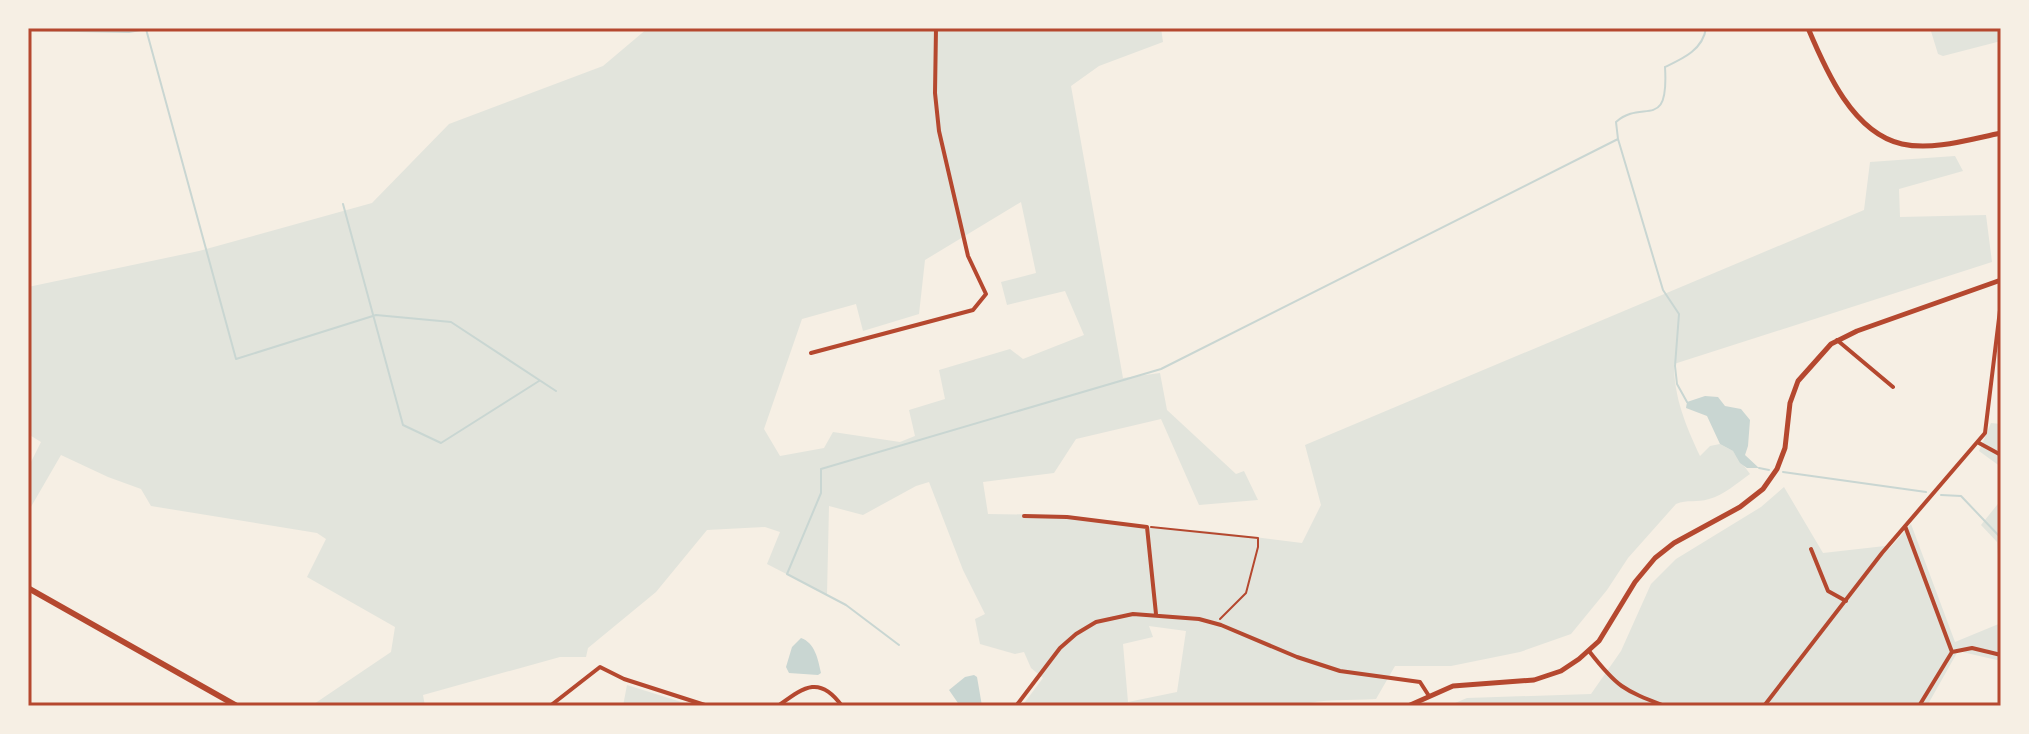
<svg xmlns="http://www.w3.org/2000/svg" width="2029" height="734" viewBox="0 0 2029 734" font-family="Inter,sans-serif">
<style>
.green{fill:#e2e4dc;fill-rule:evenodd}
.water{fill:#c9d6d2}
.lines{fill:none;stroke-linecap:round;stroke-linejoin:round}
.stream{stroke:#c9d6d2;stroke-width:2}
.path{stroke:#b5482f;stroke-width:2}
.minor{stroke:#b5482f;stroke-width:4}
.tertiary{stroke:#b5482f;stroke-width:5}
.secondary{stroke:#b5482f;stroke-width:6}
.neatline{fill:none;stroke:#b5482f;stroke-width:3}
</style>
<rect width="100%" height="100%" fill="#f6efe4"/>
<path class="green" d="M648,28h513l2,14 -64,24 -28,20 52,292 37,-5 7,37 69,64 8,-3 14,29 -59,5 -38,-86 -85,20 -22,34 -71,9 5,32 79,1 97,14 44,2 94,12 19,-38 -16,-60 559,-235 6,-48 85,-6 8,15 -64,18 1,28 86,-2 6,47 -318,102c0,34 12,62 26,92l10,-10 10,-2 13,7 17,23c-13,9 -26,21 -41,25 -12,4 -22,0 -33,5l-48,54 -21,32 -36,44 -51,18 -69,14h-56l-19,33c-27,2 -53,-1 -79,7h-275l21,-28 -12,-10 -7,-16 -9,2 -35,-10 -5,-25 10,-5 -22,-44 -34,-88 -13,4 -53,29 -34,-9 -2,89 -60,-31 13,-32 -15,-5 -58,3 -51,62 -68,56 -2,9h-26l-137,38 2,11h-114l80,-54 4,-25 -88,-50 19,-38 -9,-6 -166,-27 -10,-17 -33,-12 -47,-22 -33,57v-44l13,-26 -13,-8v-147l171,-36 173,-48 77,-79 154,-58zM1021,202l15,71 -35,9 6,23 58,-14 19,44 -61,24 -13,-10 -71,21 6,29 -36,11 6,26 -15,6 -67,-10 -9,16 -44,8 -16,-27 38,-110 54,-15 7,27 56,-17 6,-54zM1149,626l37,5 -9,61 -49,10 -5,-58 30,-7z
M1930,28h71v13l-58,15 -5,-2z
M1991,423l10,1v43l-22,-16z
M1784,487l39,66 62,-7 4,3 22,-25 44,118 46,-19v38l-43,-10 -31,55h-479l19,-8 124,-4 30,-43 30,-67 25,-25 85,-52z
M2001,500v94l-4,-52 -16,-17z
M627,685l67,21h-71z"/>
<path class="water" d="M1705,396l13,1 7,9 16,3 9,11 -2,26 -3,9 14,13h-12l-7,-5 -7,-12 -13,-7 -13,-28 -21,-8 1,-6z
M801,638c14,5 17,21 20,35l-3,2 -29,-2 -3,-6 6,-20z
M974,675l3,2 5,29h-22l-11,-16 16,-13z"/>
<g class="lines">
<path class="stream" d="M28,30l101,2 17,-3 90,330 140,-44 75,7 105,69
M343,204l60,221 38,18 98,-62
M1687,402l-10,-18 -2,-18 4,-52 -16,-24 -45,-151 -2,-17c27,-24 53,11 49,-55 17,-8 38,-17 41,-39
M1759,468l10,2
M1783,472l143,20
M1941,495l20,1 40,42
M899,645l-53,-40 -59,-31 34,-81v-24l340,-100 457,-230"/>
<path class="path" d="M1151,527l107,11v9l-12,46 -26,26"/>
<path class="minor" d="M1837,340l56,47
M811,353l162,-43 13,-16 -18,-38 -29,-125 -4,-38 1,-65
M1979,443l22,12
M1024,516l43,1 80,10 9,87
M1905,526l47,126
M1811,549l17,42 18,10
M1589,651c28,36 34,39 76,55
M550,706l50,-39 24,12 84,27
M778,706c25,-18 41,-32 64,0
M1016,706l44,-58 16,-14 20,-12 37,-8 66,5 22,6 76,32 43,14 80,11 9,14
M1764,706l118,-153 103,-120 16,-131
M1919,706l33,-54 20,-4 29,7"/>
<path class="tertiary" d="M1808,28c18,43 45,105 94,116 31,7 69,-5 99,-11
M1408,706l45,-20 81,-6 27,-9 18,-12 20,-18 36,-59 20,-24 19,-15 66,-36 23,-18 14,-20 8,-21 5,-45 8,-22 33,-37 26,-13 144,-51"/>
<path class="secondary" d="M28,588l209,118"/>
</g>
<rect width="2029" height="734" fill="none" stroke="#f6efe4" stroke-width="60"/>
<rect x="30" y="30" width="1969" height="674" class="neatline"/>
</svg>
